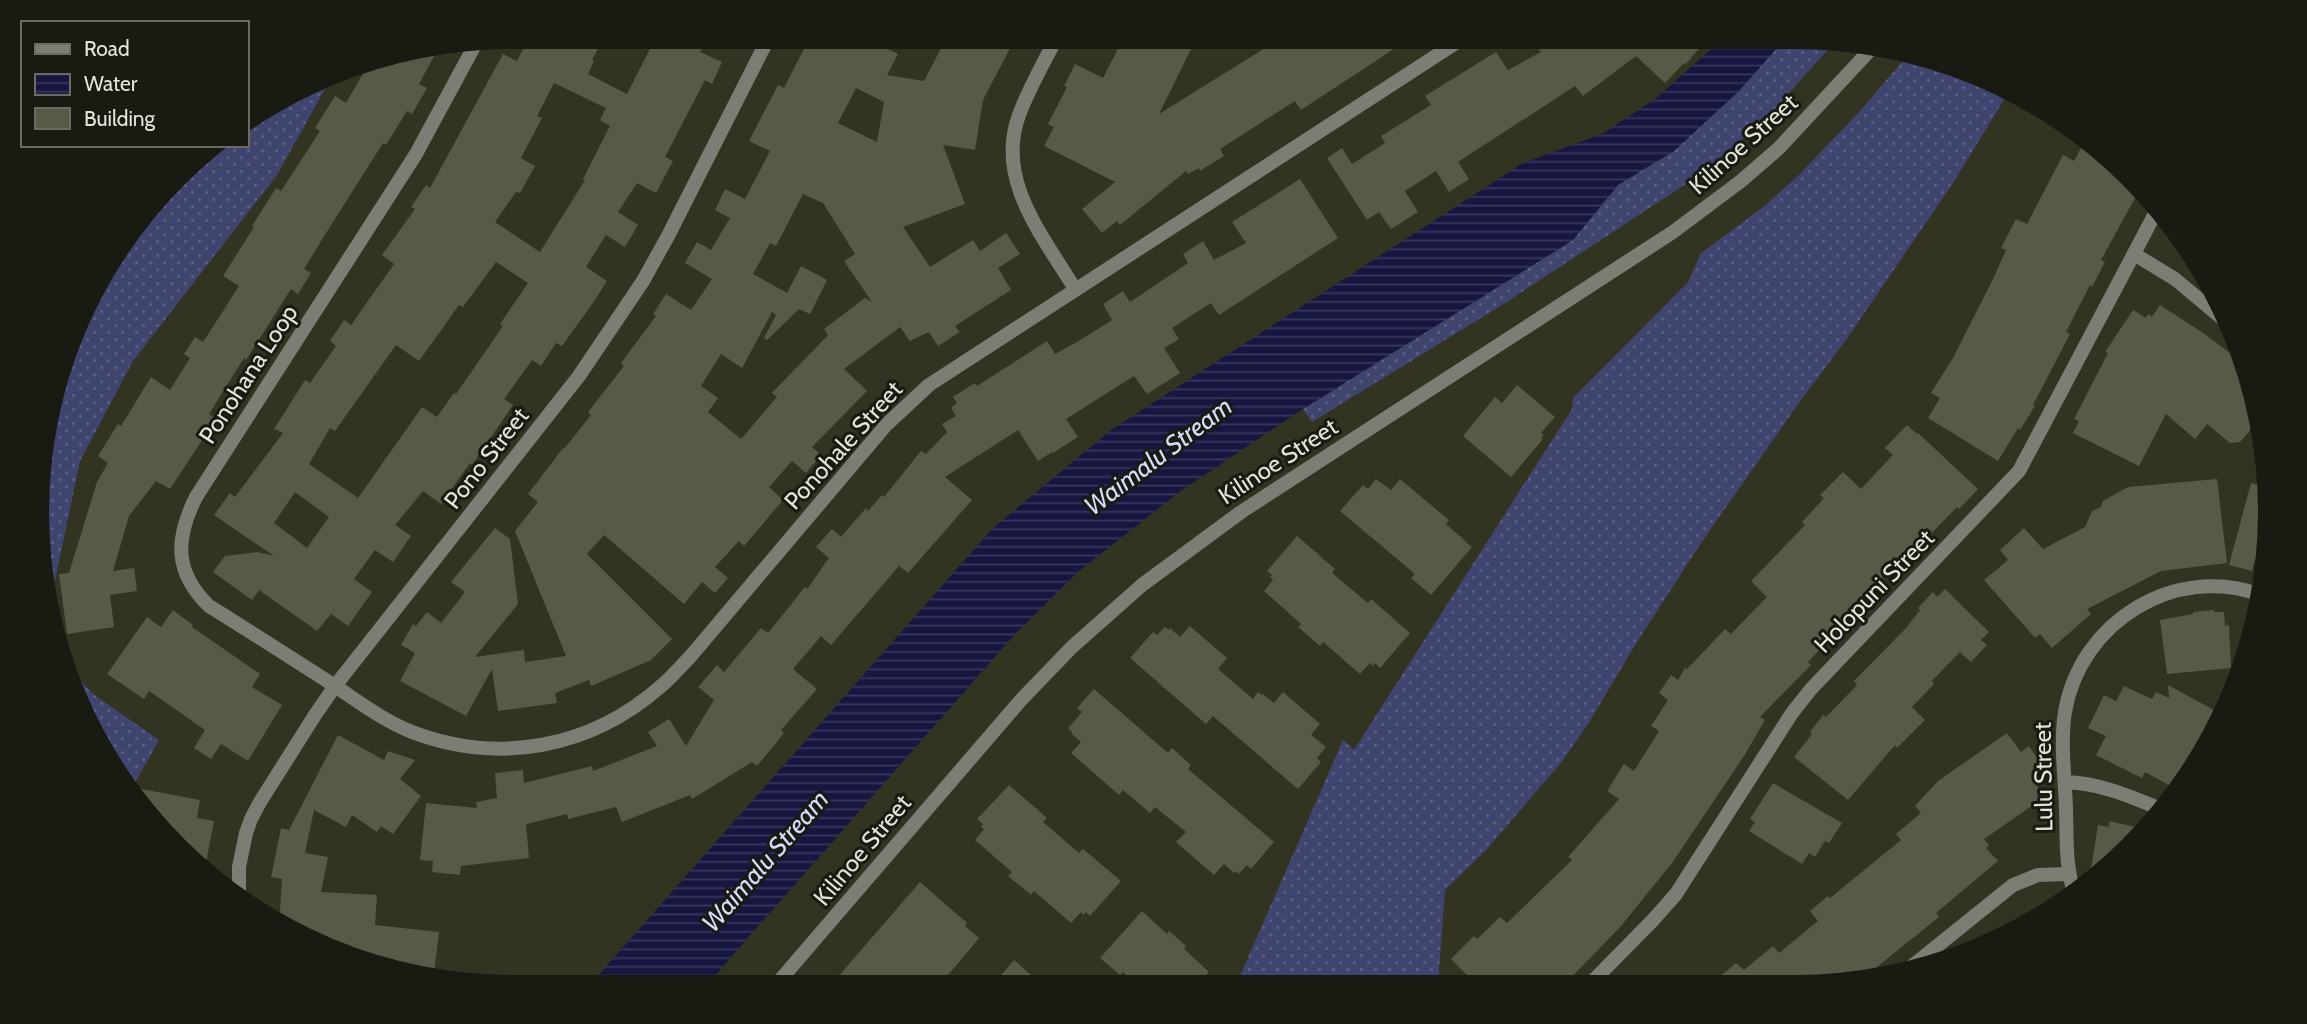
<svg xmlns="http://www.w3.org/2000/svg" width="2307" height="1024" viewBox="0 0 2307 1024" font-family="Cabin,sans-serif">
<style>
.grass{fill:url(#grass-dots)}
.water{fill:url(#water-rules)}
.building{fill:#585a47;fill-rule:evenodd}
.lines{fill:none;stroke-linecap:round;stroke-linejoin:round}
.minor{stroke:#7c7d74;stroke-width:14}
.labels{text-anchor:middle;dominant-baseline:central;stroke-width:6;stroke-linejoin:round;paint-order:stroke}
.street-label{font-size:24px;fill:#e3e5d9;stroke:#191a12}
.water-label{font-size:26px;font-style:italic;fill:#d6dbfb;stroke:#191a12}
</style>
<defs>
<pattern id="grass-dots" width="8" height="8" patternUnits="userSpaceOnUse" patternTransform="scale(1.75)"><rect width="8" height="8" fill="#404570"/><path d="M2 2h.1M6 6h.1" fill="none" stroke="#5b6084" stroke-width="1.8" stroke-linecap="round"/></pattern>
<pattern id="water-rules" width="6" height="5" patternUnits="userSpaceOnUse" patternTransform="scale(1.75)"><rect width="6" height="5" fill="#161641"/><path d="M0 2.5h6" fill="none" stroke="#38385c"/></pattern>
</defs>
<rect width="100%" height="100%" fill="#323321"/>
<path class="grass" d="M1787,37l47,6 -72,80 -67,55 -193,127 -190,117 -9,-13 270,-169 45,-55 56,-34 64,-59z
M1908,55l40,7 62,28 -57,93 -107,157 -50,67 -95,136 -64,99 -49,82 -28,40 -74,86 -41,40 -7,94 -202,1 107,-245 11,10 218,-341 1,-11 116,-117 11,-27 62,-46 35,-31 63,-66z
M334,73l-57,102 -144,186 -53,100 -31,148 -8,-35 5,-154 54,-145 99,-121 13,-9h35v-25l28,-20z
M61,660l32,34 66,46 -27,48 -32,-39z"/>
<path class="water" d="M1720,37h67l-49,55 -64,59 -56,34 -45,55 -270,169 -121,81 -103,81 -63,62 -311,354h-117l404,-458 119,-99 412,-267 79,-29 53,-35 56,-50z"/>
<path class="building" d="M529,37h75l-12,23 2,1 -6,13 39,20 29,-57h54l-10,15 22,10 -10,22 -7,-4 -40,77 8,4 -17,32 -19,-10 -19,29 20,13 -13,22 -19,-12 -20,32 21,14 -12,19 -33,46 -6,-3 -15,23 -9,-6 -28,39 9,6 -41,60 -2,-2 -29,41 -18,-13 -28,34 16,11 -18,26 -18,-12 -21,29 18,13 -24,34 -17,-12 -14,17 -58,-41 -7,10 -39,-28 12,-16 32,-4 17,4 -60,-41 16,-22 5,4 48,-64 -9,-4 31,-49 5,3 26,-37 -6,-5 14,-21 7,5 43,-61 -12,-9 33,-46 -4,-2 15,-22 4,3 73,-134 14,7zM554,83l52,25 -6,12 10,6 -27,53 2,1 -45,72 -45,-30 21,-30 4,1 15,-27 -14,-8 21,-40 -5,-2zM496,262l32,21 -28,41 3,2 -47,68 -2,-1 -17,24 -15,-10 -64,91 -49,-34 21,-36 5,3 61,-86 23,16 40,-56 4,2zM295,492l34,25 -22,31 -33,-25z
M810,37h53l35,17 -11,21 37,6 23,-44h69l-33,63 -8,50 -32,-5 22,59 -62,23 27,40 43,-27 7,11 26,-18 14,21 -22,14 13,22 -56,36 5,6 -22,14 -9,-14 -19,9 -10,-14 -56,42 23,22 -55,56 9,8 -15,18 -14,-12 -23,26 14,13 -39,46 -5,-5 -24,26 13,11 -13,15 -13,-11 -18,22 -80,-69 -17,19 85,85 -21,21 -60,26 -2,-6 -34,13 2,10 -59,8 -6,-42 -26,47 -66,-35 15,-28 -14,-8 12,-21 3,2 11,-14 14,11 24,-31 -14,-10 44,-54 15,11 8,65 -43,53 49,-7 1,12 41,-6 -51,-125 23,-29 -10,-8 35,-46 1,1 27,-34 -3,-3 36,-46 -3,-3 35,-47 -3,-2 13,-20 25,16 21,-31 -27,-16 12,-21 14,8 19,-32 -15,-8 10,-21 20,10 25,-48 -21,-10 29,-56 6,3zM856,88l28,14 -7,40 -39,-19zM803,194l20,9 32,51 -11,7 28,41 -7,-4 -41,31 4,6 -56,58 5,4 -36,42 -33,-27 10,-14 -17,-12 20,-32 21,14 30,-56 4,3 -12,23 3,2 32,-31 11,5 17,-34 -26,-14 -14,27 -34,-19 17,-31 6,3z
M1124,37h73l-38,77 124,-77h129l-111,73 -6,-9 -75,48 4,7 -24,15 -1,-3 -11,6 -2,-3 -66,54 -3,-4 -15,12 -20,-24 33,-27 -71,-36 10,-19 -6,-3 19,-37 -3,-1 11,-22 28,14z
M1529,37h180l-24,28 -1,-2 -19,20 -29,-27 -53,40 -8,-10 -117,76 11,17 -20,13 -13,-21 -31,20 13,21 -27,17 -12,-17 -12,8 -40,-62 15,-10 10,16 33,-21 -4,-7 50,-31 -6,-9 71,-44 12,18 33,-18z
M438,49l-19,35 8,4 -15,26 -5,-3 -21,34 -3,-2 -60,95 -19,31 7,4 -13,21 -7,-5 -45,71 -2,-2 -35,56 7,5 -46,70 -14,-8 -27,35 -16,55 21,-3 3,23 -27,4 4,32 -47,7 -8,-60 10,-1 28,-91 11,-19 -10,-7 20,-32 3,2 30,-49 19,13 20,-32 -6,-4 11,-17 8,5 36,-56 -16,-10 31,-49 -2,-1 24,-38 5,3 39,-60 -5,-3 20,-32 11,7 18,-31 -12,-7 7,-3z
M2086,139l23,16 31,34 -39,71 4,2 -13,25 -2,-2 -24,47 4,2 -37,71 2,1 -15,24 -2,-2 -20,33 -70,-43 12,-20 -9,-5 22,-35 41,-81 12,-27 -5,-2 15,-29 11,5 36,-69 11,6z
M1300,179l38,59 -119,77 -8,-12 -39,25 7,11 -15,9 16,25 -33,21 -13,-18 -68,43 12,18 -25,16 -1,-1 -14,9 -20,-31 -73,47 27,23 -64,73 -9,-7 -68,79 -10,-9 -28,33 24,20 -36,41 3,3 -27,33 -5,-4 -60,37 -2,-4 -68,27 -6,-15 -48,12 -1,-5 -41,10 3,34 -68,8 -1,9 -28,-3 1,-11 -13,-1 6,-57 51,5 -1,-6 21,-4 -2,-25 28,-3 1,13 68,-17 1,5 64,-25 -9,-14 21,-13 17,27 28,-46 -16,-13 19,-22 7,7 37,-44 7,5 37,-46 2,2 22,-31 -13,-11 16,-18 9,8 25,-29 2,3 14,-16 2,2 37,-46 5,3 21,-22 -5,-8 14,-8 -5,-8 6,-5 -4,-6 22,-14 2,3 70,-45 8,13 22,-12 35,-22 -9,-16 20,-13 7,11 58,-39 -5,-9 20,-13 11,19 32,-17 -14,-21z
M2160,305l43,28 42,31 9,25 5,31 -19,22 -10,1 -23,-19 -12,15 -29,-25 -27,52 -66,-33 6,-12 -5,-2 34,-66 -3,-1 28,-42 13,8 2,-4 4,3z
M1517,385l38,32 -14,16 3,2 -3,3 2,1 -32,38 -48,-41 32,-39 7,6z
M1907,425l10,9 1,-1 60,56 -19,20 -2,-2 -29,30 -2,-2 -63,61 3,3 -58,63 3,3 -51,52 5,3 -21,36 -72,107 -51,63 -56,58h-89l-25,-25 23,-23 3,3 23,-22 7,6 65,-63 -4,-3 51,-58 -12,-8 17,-27 10,7 25,-40 -8,-5 17,-26 -9,-7 12,-18 7,5 7,-12 2,1 38,-40 6,5 36,-37 -16,-16 54,-56 -3,-3 22,-24 -4,-3 23,-23 18,17 32,-34 -8,-7z
M1376,479l15,11 9,-11 49,41 -3,4 26,23 -41,48 -20,-17 4,-4 -75,-63 23,-26 5,4z
M2217,479l10,84 -66,8 -74,38 4,5 -39,34 -12,-14 -5,4 -51,-58 24,-20 -8,-10 24,-22 19,21 42,-22 7,-16 9,-4 2,-6 25,-14z
M2251,483l18,4 -2,72 -11,-3 -4,15 -23,-6z
M1297,536l38,33 -3,4 36,30 3,-4 39,34 -30,35 -5,-5 -2,3 -3,-3 -10,11 -37,-32 -3,4 -22,-19 3,-3 -37,-33 9,-11 -3,-3 2,-2 -5,-4z
M1945,589l44,43 -8,8 6,5 -16,17 -11,-10 -28,29 2,3 -22,23 13,13 -28,28 -2,-3 -47,55 -54,-43 18,-23 -2,-2 13,-17 3,2 31,-32 -3,-4 53,-54 13,-17 -2,-2 15,-16 4,5z
M173,610l20,15 -1,2 68,47 -8,13 30,18 -34,56 -27,-17 -10,15 -17,-11 11,-18 -56,-39 -5,8 -37,-25 40,-57 14,10z
M2214,610v2h10l1,14 4,-1 2,43 -64,6 -7,-54 33,-6v-2z
M1190,626l37,32 -9,11 35,30 5,-7 4,3 1,-1 11,9 9,-11 37,32 -9,11 15,12 -9,11 4,4 -23,27 -85,-73 -7,8 -76,-66 23,-26 4,3 8,-8 4,3 1,-2 10,9z
M2168,685l53,29 -31,62 -12,14 -33,-18 -3,6 -46,-23 10,-19 -18,-8 16,-33 12,6 8,-15 28,13 4,-7 13,6z
M1094,689l74,64 4,-5 19,17 -3,4 86,73 -23,27 -4,-4 -8,9 -3,-3 -2,2 -10,-9 -10,11 -38,-33 10,-10 -31,-25 -5,6 -27,-23 -4,5 -48,-42 10,-11 -10,-9 1,-1 -4,-4 14,-16 -5,-4z
M2007,733l14,19 8,-6 18,27 -13,9 11,15 -61,42 5,6 -3,3 12,13 -62,52 3,4 -82,66 -146,1 25,-21 8,7 29,-24 6,7 39,-32 -8,-10 18,-15 2,2 71,-58 -5,-6 25,-21 -6,-7 23,-25z
M338,735l46,25 4,-9 27,9 -15,19 21,17 -28,38 -12,-8 -4,6 -25,-17 -6,12 -32,-17 -9,43 23,4 -7,35 56,3 -2,30 64,7 -5,42 -75,-12 -80,-36 3,-47 -11,-2 10,-49 8,2z
M1773,783l69,40 -13,20 -4,-2 -10,16 -6,-4 -7,11 -53,-33 6,-9 -5,-3z
M1009,785l38,33 -4,4 36,31 4,-4 38,32 -31,35 -4,-4 -2,3 -3,-3 -10,11 -37,-32 -3,4 -23,-19 4,-4 -37,-32 9,-11 -3,-2 2,-3 -6,-5z
M131,787l69,13 -3,18 17,3 -10,52z
M2109,821l35,8 -36,41 -19,12 9,-57 11,2z
M920,882l47,41 -2,3 14,12 -24,29 -17,19h-108z
M1142,911l25,23 2,-3 17,15 -2,3 25,23 -12,13h-60l-14,-13 -3,3 -20,-17z
M1014,960l29,26h-51z"/>
<g class="lines">
<path class="minor" d="M1057,37c-13,25 -28,51 -38,78 -24,65 24,121 56,174
M476,43l-60,111 -220,343c-21,42 -22,75 13,109 42,26 84,53 126,80 24,16 49,35 77,46 87,33 178,16 248,-45 11,-9 20,-20 30,-30l196,-232 43,-40 536,-348
M2134,254l41,25 55,46
M2065,782c35,1 64,14 96,27
M2074,892c-9,-27 -7,-56 -8,-84 -1,-31 -6,-65 -1,-96 15,-90 110,-149 196,-117
M239,898v-31l7,-34 5,-14 9,-17 55,-87 20,-29 244,-310 64,-95 25,-45 101,-199
M1911,967l102,-82 25,-10 30,-1
M1590,984l63,-64 23,-26 116,-181 19,-24 208,-218 139,-263
M775,986l245,-285 52,-54 70,-62 99,-73 432,-280 68,-51 38,-33 92,-99"/>
</g>
<g class="labels">
<g class="street-label">
<text transform="translate(1743 144) rotate(-42)">Kilinoe Street</text>
<text transform="translate(248 374) rotate(-57)">Ponohana Loop</text>
<text transform="translate(843 445) rotate(-48)">Ponohale Street</text>
<text transform="translate(486 458) rotate(-52)">Pono Street</text>
<text transform="translate(1278 461) rotate(-33)">Kilinoe Street</text>
<text transform="translate(1874 591) rotate(-46)">Holopuni Street</text>
<text transform="translate(2043 777) rotate(-91)">Lulu Street</text>
<text transform="translate(862 850) rotate(-50)">Kilinoe Street</text>
</g>
<g class="water-label">
<text transform="translate(1158 456) rotate(-37)">Waimalu Stream</text>
<text transform="translate(765 861) rotate(-49)">Waimalu Stream</text>
</g>
</g>
<path d="M0 0H2307V1024H0ZM512 49H1795A463 463 0 0 1 2258 512V512A463 463 0 0 1 1795 975H512A463 463 0 0 1 49 512V512A463 463 0 0 1 512 49Z" fill="#191a12" fill-rule="evenodd"/>
<rect x="21" y="21" width="228" height="126" fill="#191a12" stroke="#6a6b62" stroke-width="2"/>
<rect x="35" y="44" width="35" height="10" fill="#7c7d74" stroke="#6a6b62" stroke-width="2"/>
<text x="84" y="56" font-size="21" fill="#e3e5d9">Road</text>
<rect x="35" y="74" width="35" height="21" fill="url(#water-rules)" stroke="#6a6b62" stroke-width="2"/>
<text x="84" y="91" font-size="21" fill="#e3e5d9">Water</text>
<rect x="35" y="108" width="35" height="21" fill="#585a47" stroke="#6a6b62" stroke-width="2"/>
<text x="84" y="126" font-size="21" fill="#e3e5d9">Building</text>
</svg>
